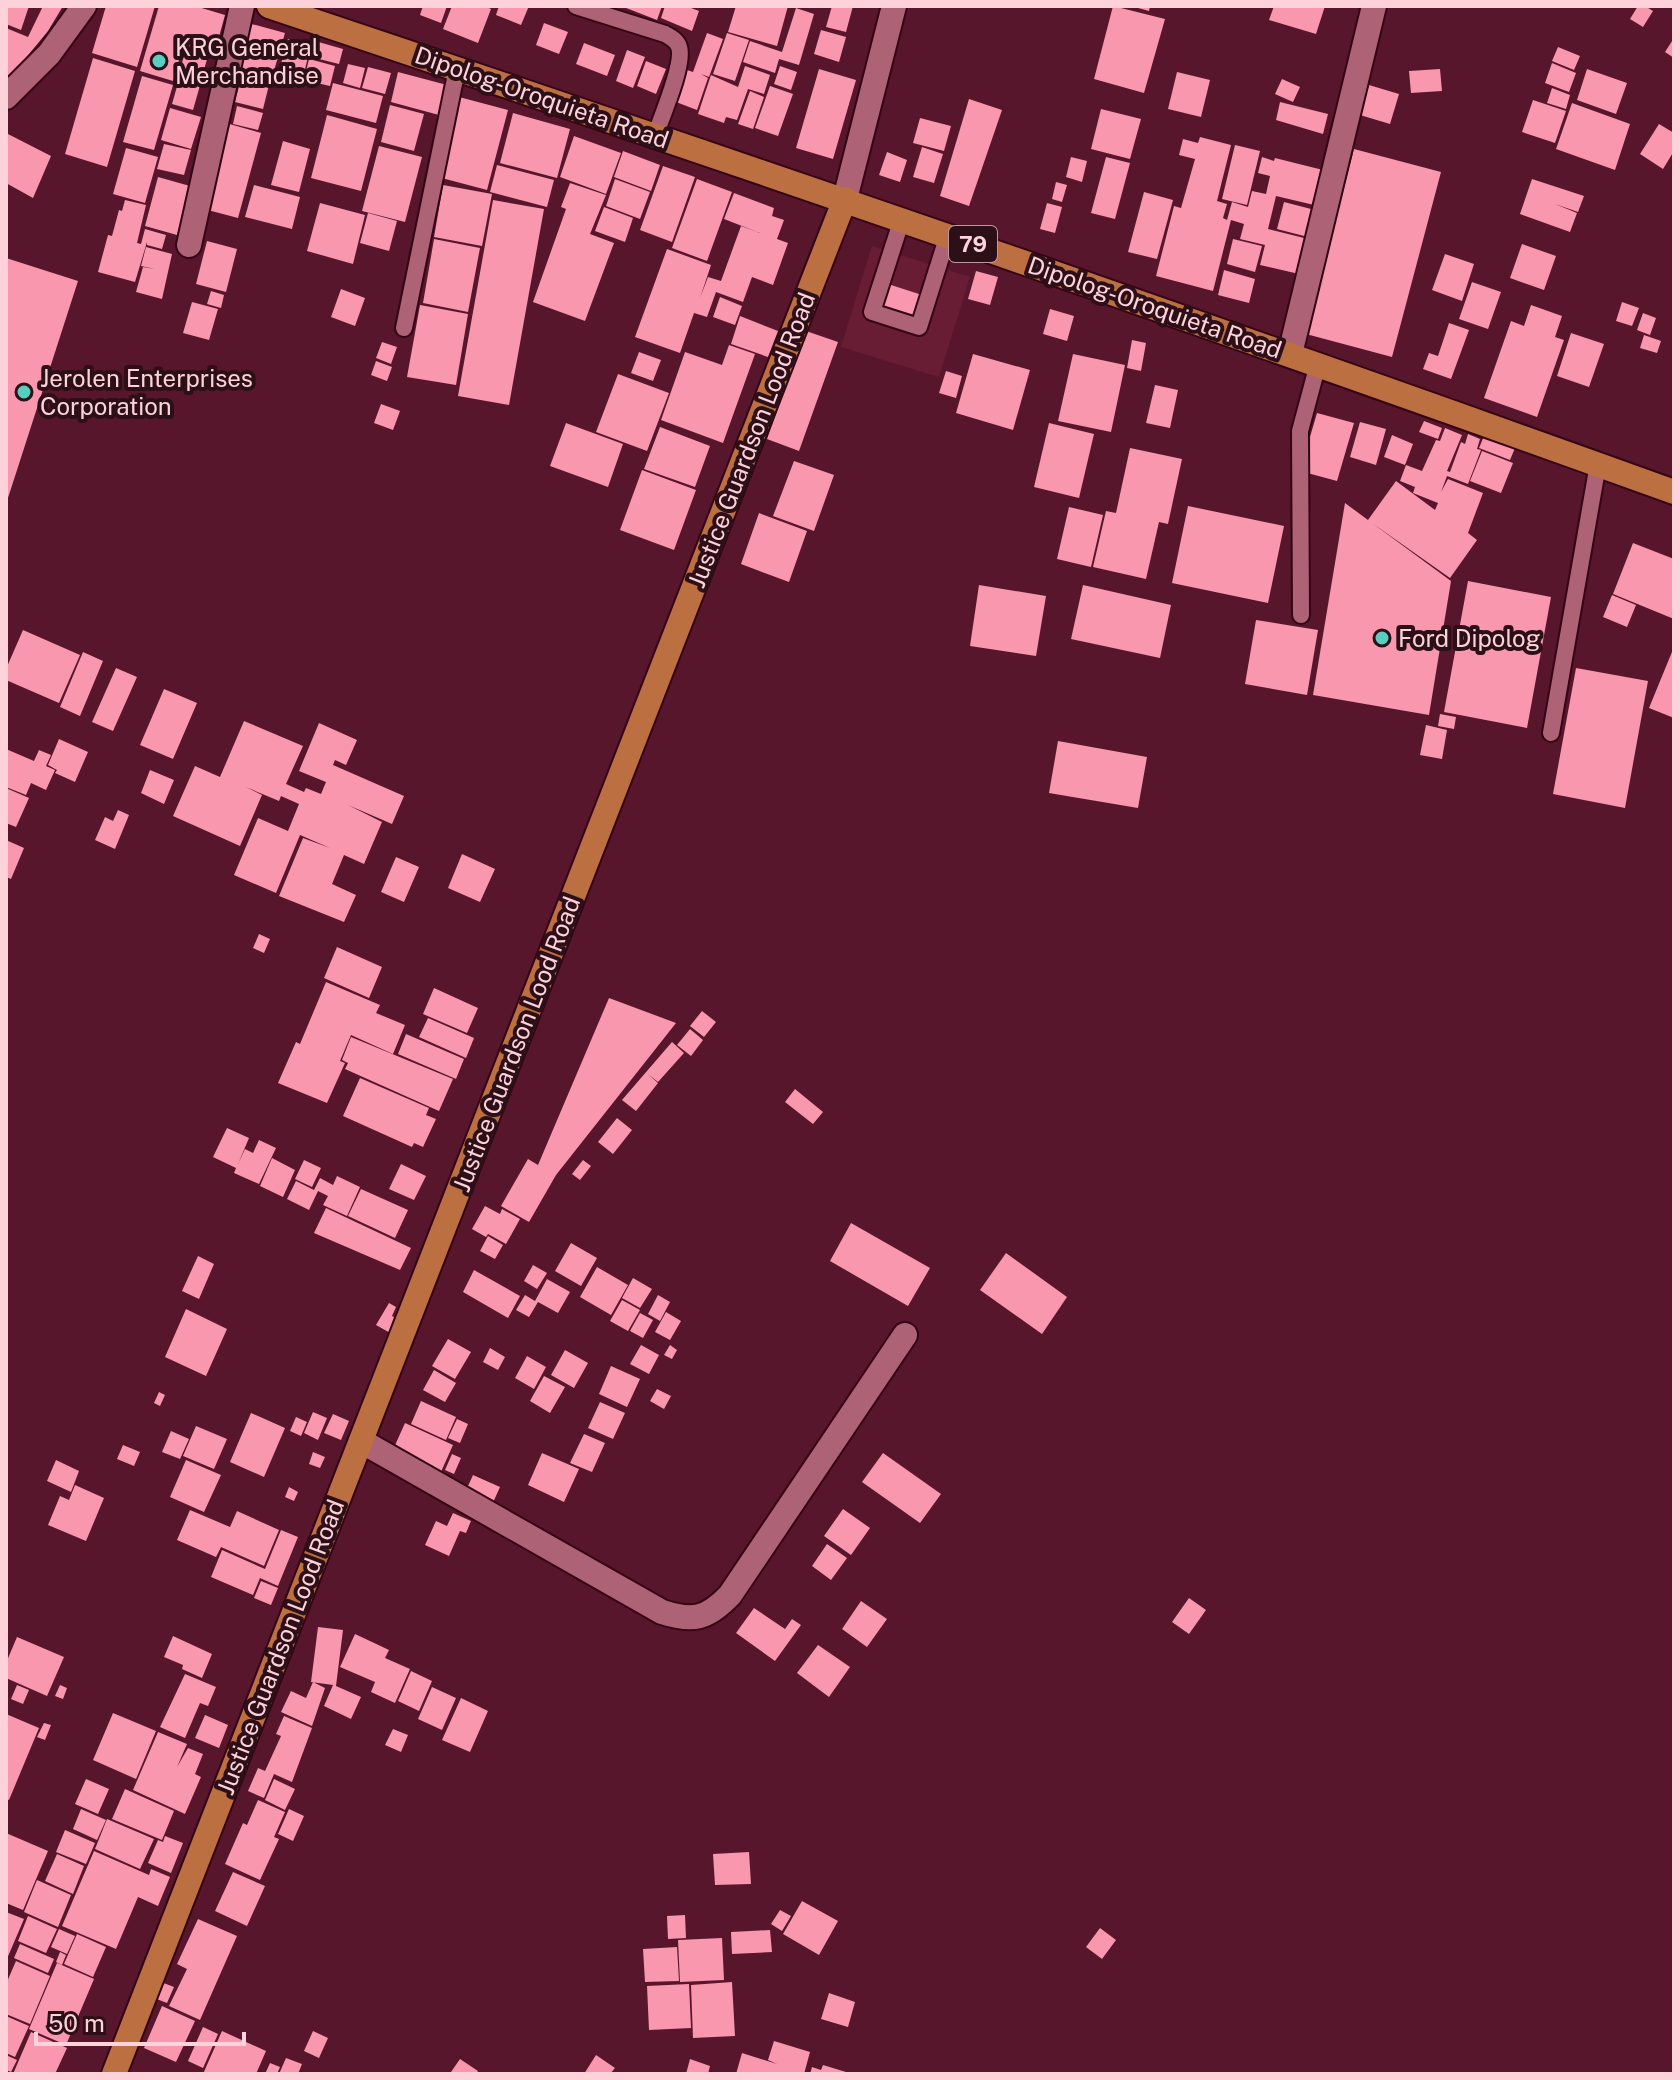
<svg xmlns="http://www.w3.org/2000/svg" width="1680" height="2080" viewBox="0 0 1680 2080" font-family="'Public Sans',sans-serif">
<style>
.built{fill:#681d35}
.building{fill:#f997ae}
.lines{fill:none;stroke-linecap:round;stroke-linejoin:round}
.lane-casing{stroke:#350415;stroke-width:20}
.street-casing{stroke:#350415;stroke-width:28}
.primary-casing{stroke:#350415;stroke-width:28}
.lane{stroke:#ad6275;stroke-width:16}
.street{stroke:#ad6275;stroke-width:24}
.primary{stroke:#bc7041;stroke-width:24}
.poi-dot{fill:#58cec0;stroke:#2c0f17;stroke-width:3}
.labels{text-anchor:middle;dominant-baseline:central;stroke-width:8;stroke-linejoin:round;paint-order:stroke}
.shield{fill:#2c0f17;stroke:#be98a0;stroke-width:2}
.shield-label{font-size:22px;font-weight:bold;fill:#fdd2da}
.poi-label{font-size:24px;fill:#fdd2da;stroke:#2c0f17;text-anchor:start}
.street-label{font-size:24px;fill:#fdd2da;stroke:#2c0f17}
</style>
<rect width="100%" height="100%" fill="#58162c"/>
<path class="built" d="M872,246l98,31 -31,100 -98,-30z"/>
<path class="building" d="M6,6h23l-8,24 -15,-6z
M43,6h20l-15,25 -42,51v-54l22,9z
M106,6h49l-18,61 -45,-14z
M159,6h36l30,9 -11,40 -31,-9 -10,35 -33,-10z
M423,6h24l-6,17 -21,-8z
M452,6h32l7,3 -13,34 -35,-14z
M499,6h30l-8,19 -25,-10z
M621,6h41l-5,14z
M665,6h21l13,5 -7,20 -31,-13z
M736,6h52l-11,40 -49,-14z
M832,6h21l-7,26 -20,-5z
M1113,6l52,13 -21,74 -50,-14z
M1131,6h19l-1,5z
M1274,6h51l-9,28 -47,-14z
M1638,6h7l8,5 -10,16 -13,-8z
M796,8l18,6 -15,51 -20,-6 -4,14 -32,-11 7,-21 32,11z
M248,23l37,10 -14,48 -36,-9z
M544,23l24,9 -9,22 -23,-9z
M821,30l25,7 -7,25 -25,-8z
M707,33l16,6 -14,38 -8,-3 7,4 -11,32 -21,-8 11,-32 6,2z
M727,33l22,7 -14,41 -22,-7z
M1674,38v20l-9,-6z
M288,39l23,6 -8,32 -24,-6z
M315,41l28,8 -4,15 -28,-7z
M584,43l31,12 -8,21 -31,-12z
M1558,47l22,9 -6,14 -22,-9z
M186,49l22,7 -7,24 -22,-7z
M627,50l18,7 -12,31 -17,-7z
M93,58l42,13 -28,96 -42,-13z
M309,59l26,7 -5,20 -26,-6z
M646,61l20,8 -10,25 -19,-8z
M1552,63l24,10 -7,19 -24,-9z
M348,64l17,4 -5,20 -17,-5z
M745,66l25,9 -6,19 -16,-5 -11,31 -11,-3 -2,6 -26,-9 13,-39 27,12z
M780,66l17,6 -6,18 -17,-6z
M368,67l23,6 -6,21 -23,-6z
M819,69l37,11 -23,79 -37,-11z
M1440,69l2,22 -31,2 -2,-22z
M1587,69l40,14 -11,31 -39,-14z
M398,72l49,13 -8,30 -48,-13z
M1177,72l33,8 -9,37 -33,-8z
M142,76l31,9 -19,65 -31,-8z
M180,76l21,6 -8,28 -21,-6z
M241,78l28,7 -6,24 -28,-7z
M1282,79l18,8 -7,15 -18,-8z
M333,83l50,13 -7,27 -50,-13z
M1369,85l30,9 -9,30 -30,-9z
M770,86l23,8 -15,42 -23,-8z
M1552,88l18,7 -4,14 -19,-6z
M750,91l14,6 -11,32 -15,-5z
M459,97l49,13 -21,80 -49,-13z
M969,99l33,11 -33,96 -29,-10z
M1533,100l33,11 -11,32 -33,-11z
M1280,102l48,12 -5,20 -47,-14z
M1572,103l58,21 -15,46 -59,-21z
M390,105l34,9 -10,37 -33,-9z
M237,106l26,7 -5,17 -25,-6z
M170,108l31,9 -10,32 -30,-9z
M1101,109l40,10 -11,40 -39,-10z
M513,113l57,16 -13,49 -57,-15z
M327,115l50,14 -16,62 -50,-13z
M920,118l31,8 -7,25 -31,-8z
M226,123l35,10 -23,85 -34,-9z
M1659,124l15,9v18l-11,18 -23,-15z
M6,133l45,23 -18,42 -27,-15z
M574,136l47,17 -15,41 -46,-17z
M1200,137l31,8 -14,56 10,3 -4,14 4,2 5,-18 16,5 4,-16 14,3 4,-18 -12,-3 4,-16 12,4 1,-3 48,12 -9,35 -38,-9 -8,33 40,10 -9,35 -39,-9 5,-20 -25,-6 4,-15 -13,-4 -18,71 -57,-15 18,-70 7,2 14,-49 -16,-4 4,-16 15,4z
M283,141l27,8 -11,43 -28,-7z
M164,144l27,6 -7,25 -27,-6z
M1235,145l25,6 -13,54 -25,-6z
M379,146l43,11 -17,65 -43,-11z
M922,147l21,7 -9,29 -21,-6z
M126,148l32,9 -13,46 -32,-9z
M1354,149l87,23 -49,185 -86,-23z
M623,151l37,14 -9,26 -37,-14z
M887,152l20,8 -7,22 -21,-7z
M1071,157l16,4 -5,21 -16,-5z
M1106,157l24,6 -15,56 -24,-6z
M497,165l57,15 -7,27 -57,-15z
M663,166l32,11 -23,65 -32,-12z
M158,177l32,9 -13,49 -32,-9z
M615,179l35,13 -10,27 -34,-13z
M697,179l35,13 -25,69 -35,-13z
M1532,179l52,17 -6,16 -23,-8 22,9 -7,19 -50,-18z
M1056,182l11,3 -5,17 -10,-3z
M570,183l36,12 -16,39 24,9 -29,78 -52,-19 33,-93 -5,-2z
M254,185l46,12 -8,32 -47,-12z
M443,185l49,9 -10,52 -48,-9z
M1144,192l29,8 -16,59 -29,-7z
M734,193l40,15 -2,8 12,4 -7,19 11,4 -15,42 -21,-8 -9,25 -27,-10 -9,25 -13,-4 -14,40 -45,-16 32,-88 44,16 -11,33 8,-21 13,4 20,-55 19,7 -36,-14z
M125,200l21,5 -9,38 4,1 4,-15 21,6 -4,14 -15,-4v-3l-12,40 -37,-10 10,-37 4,1 7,-26 3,1z
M493,200l51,9 -35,196 -51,-9z
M1284,202l31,8 -7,27 -31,-8z
M320,203l45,12 -12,49 -46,-13z
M1047,203l15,4 -7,26 -15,-4z
M604,207l29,11 -8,24 -30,-11z
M368,213l29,8 -8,30 -29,-8z
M434,239l46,9 -12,64 -45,-9z
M1233,239l29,7 -7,26 -28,-8z
M207,241l30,8 -11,43 -30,-8z
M1522,244l34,12 -12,34 -34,-12z
M146,247l26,7 -10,45 -26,-7 7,-25 12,2 -14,-3z
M1445,254l29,10 -12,37 -30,-11z
M6,258l72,23 -71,220h-1z
M1224,270l31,9 -6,24 -31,-8z
M976,271l22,6 -8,28 -22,-6z
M1472,282l29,10 -13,37 -29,-10z
M888,284l34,11 -8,25 -34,-12z
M341,289l24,9 -10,28 -24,-9z
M211,291l13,4 -3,13 -14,-4z
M720,297l22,9 -7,19 -22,-8z
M192,302l26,7 -9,31 -26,-7z
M1622,302l17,6 -7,18 -16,-5z
M420,305l48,9 -12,71 -49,-8z
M1531,305l31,11 -7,21 9,3 -27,77 -53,-19 27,-77 13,5z
M1050,309l24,7 -7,25 -24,-7z
M1643,313l13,5 -6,17 -13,-5z
M740,316l38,15 -10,26 -37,-13z
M1449,323l20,7 -18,49 -28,-10 6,-16 9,3z
M806,331l32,11 -39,109 -32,-12z
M1571,333l33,11 -15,43 -32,-11z
M1644,335l17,6 -4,12 -17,-5z
M1132,340l14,3 -5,28 -14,-3z
M382,342l15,5 -6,17 -15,-6z
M729,345l26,9 -32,89 -62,-23 24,-68 37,13z
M639,352l22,8 -8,21 -22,-8z
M973,354l57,16 -17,60 -57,-17z
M1073,354l52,11 -14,67 -53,-11z
M376,361l16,6 -5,14 -16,-6z
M946,371l16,5 -6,22 -17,-5z
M618,374l51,19 -22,58 -51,-19z
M1155,385l23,5 -8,38 -24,-5z
M381,404l19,7 -7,19 -19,-7z
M1317,413l37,10 -17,58 -37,-10z
M1424,421l18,7 -4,11 -19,-7z
M1360,422l26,7 -10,36 -26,-8z
M566,423l57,21 -15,43 -58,-21z
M1049,423l45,11 -15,64 -45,-11z
M660,427l50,19 -15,41 -51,-18z
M1445,428l17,7 -15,36 3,1 11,-30 4,2 3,-10 12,5 -3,10 4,1 -13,34 -21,-8 -6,16 7,-13 35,14 -15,40 9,7 -27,38 -78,-55 79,58 -22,134 -116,-20 32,-192 23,17 28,-39 39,29 3,-7 -25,-10 2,-6 -15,-6 6,-16 16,6 14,-31 4,1z
M1392,435l21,9 -8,21 -21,-8z
M1484,436l31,12 -5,12 -31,-12z
M1130,448l52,11 -14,65 -9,-2 -13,57 -53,-12 13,-56 10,2z
M1482,451l31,12 -12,30 -31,-12z
M794,461l40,14 -20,56 -41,-15z
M642,470l54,20 -22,60 -54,-20z
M1188,506l96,20 -16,77 -96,-20z
M1069,507l34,8 -12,52 -34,-8z
M759,513l48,18 -18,51 -48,-18z
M1633,543l41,16v60l-61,-25z
M1468,581l83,16 -24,131 -83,-16z
M979,585l67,11 -10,60 -66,-10z
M1083,585l88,20 -11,53 -89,-19z
M1612,595l24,10 -9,22 -24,-10z
M1256,620l62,10 -11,65 -62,-11z
M23,630l57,25 -21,48 -53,-23v-11z
M1674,647v71l-25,-10z
M83,652l20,9 -23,55 -20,-9z
M116,668l21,9 -24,54 -21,-9z
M1576,668l72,13 -23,127 -72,-14z
M164,689l33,14 -24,56 -33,-14z
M1440,714l16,3 -2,12 -16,-3z
M244,721l59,25 -17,38 18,8 2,-4 15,6 5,-12 -27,-11 20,-48 38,17 -11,25 -11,-5 -2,5 71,31 -12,28 -44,-19 34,17 -18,42 -20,-9 -12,29 24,11 -12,27 -65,-26 24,-58 27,10 -30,-13 -24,58 -42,-18 24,-57 30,13 11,-27 -18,-8 -2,5 -33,-14 16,8 -22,51 -67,-30 22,-50 25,11z
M1426,725l21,5 -5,29 -22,-4z
M59,739l29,13 -13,30 -20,-9 2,-3 -9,-5z
M1058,741l89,16 -9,51 -89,-15z
M6,749l28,12 5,-11 12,5 -5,11 9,4 -9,20 -15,-7 -5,12 -20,-8z
M150,770l24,10 -10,24 -23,-11z
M6,788l23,10 -13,29 -10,-4z
M118,810l11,5 -14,34 -20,-9 10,-23 8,4z
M6,840l18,8 -13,31 -5,-2z
M462,854l33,15 -15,33 -32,-14z
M396,857l23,10 -15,35 -23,-10z
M259,934l11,5 -6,14 -11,-5z
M337,947l45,20 -13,31 -45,-20z
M326,982l54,23 -4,8 29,12 -12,29 -42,-19 -11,26 5,2 -18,40 -49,-20 18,-41 4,2z
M434,988l44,20 -11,25 -44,-19z
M609,998l67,25 -120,152 -27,47 -28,-16 27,-47 10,6z
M702,1011l14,11 -12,15 -14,-11z
M428,1018l46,20 -8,20 -47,-21z
M690,1029l13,11 -12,16 -14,-11z
M406,1034l58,25 -8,20 -58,-25z
M351,1037l102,42 -14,32 -94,-42 3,-6 -6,-3z
M672,1042l12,11 -26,29 -10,-8 10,9 -22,28 -14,-11z
M360,1078l69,30 -3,7 10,4 -13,28 -9,-4 -2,4 -69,-31z
M795,1089l28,23 -10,12 -28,-22z
M617,1118l15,12 -19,24 -15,-12z
M227,1128l22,10 -11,26 7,-15 8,4 6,-13 17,8 -17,36 -25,-11 2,-5 -23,-11z
M272,1158l23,12 -12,27 -23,-11z
M304,1160l17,8 -9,19 -17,-8z
M583,1160l8,6 -11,14 -8,-6z
M401,1164l25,12 -12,24 -25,-11z
M337,1176l23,11 -13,29 -24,-11 5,-9 -10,-5 -9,19 -22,-11 9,-18 18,9 6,-12 13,7z
M361,1189l47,21 -13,28 -47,-22z
M485,1206l15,8 2,-5 18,10 -14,25 -18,-10 -2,3 -14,-8z
M326,1208l85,40 -11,22 -86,-37z
M851,1223l79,45 -22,38 -78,-45z
M488,1236l15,9 -8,14 -15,-8z
M571,1243l26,15 -16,28 -26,-15z
M1006,1253l61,44 -25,37 -62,-44z
M198,1256l16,8 -15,35 -17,-8z
M533,1265l14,8 -10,16 -13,-8z
M597,1267l31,18 -17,30 -31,-18z
M474,1270l46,26 -12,22 -45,-26z
M633,1278l19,11 -12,19 -18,-10z
M547,1279l23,13 -12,21 -20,-11 -9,15 -13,-7 9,-15 10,6z
M658,1295l12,7 -10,19 -12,-7z
M622,1300l18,10 -12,21 -18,-10z
M389,1303l7,4 -4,9 7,4 -7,14 -16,-9z
M186,1309l41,20 -21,47 -41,-19z
M666,1312l15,9 -11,19 -15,-8z
M640,1313l13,7 -10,18 -13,-7z
M448,1339l23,13 -16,27 -23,-13z
M641,1345l18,10 -10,19 -19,-10z
M670,1345l7,5 -5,9 -8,-4z
M490,1348l15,9 -7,13 -15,-8z
M565,1350l23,13 -14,25 -23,-13z
M527,1356l19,11 -12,22 -19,-11z
M611,1366l29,13 -13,28 -28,-13z
M434,1370l22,13 -11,19 -22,-12z
M544,1376l21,11 -15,26 -20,-12z
M657,1389l14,7 -7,13 -14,-8z
M159,1392l6,3 -5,11 -6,-3z
M421,1401l35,16 -10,23 -35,-16z
M600,1402l25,11 -12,26 -25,-11z
M313,1412l14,6 -9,22 -14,-7z
M251,1413l34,15 -21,49 -34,-15z
M333,1414l16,7 -8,19 -17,-7z
M296,1417l11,5 -6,14 -11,-5z
M457,1419l11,5 -8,19 -12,-5z
M405,1423l48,22 -13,29 -48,-22z
M196,1426l31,13 -13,30 -31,-13z
M171,1431l18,8 -9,20 -18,-7z
M584,1434l21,9 -13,29 -22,-9z
M123,1445l17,7 -6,14 -17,-7z
M313,1452l12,5 -5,11 -11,-4z
M542,1453l37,16 -15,33 -36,-17z
M883,1453l58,41 -21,29 -58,-41z
M452,1454l9,4 -7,16 -9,-4z
M56,1460l23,11 -8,21 -24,-11z
M186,1460l35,15 -17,37 -34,-15z
M473,1475l27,12 -9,20 -27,-12z
M75,1485l29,13 -18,43 -38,-16 12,-29 9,4z
M289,1487l9,5 -4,9 -9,-4z
M843,1509l27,19 -19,27 -27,-19z
M190,1510l40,17 7,-16 42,19 -15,36 -43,-19 -5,10 -39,-17z
M453,1513l18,8 -5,12 -6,-2 -11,25 -24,-11 11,-24 11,5z
M281,1530l17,7 -20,49 -18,-8 -7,17 -42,-18 11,-27 43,19z
M827,1544l20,14 -16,22 -19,-14z
M261,1581l17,7 -7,17 -17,-7z
M1189,1598l17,12 -17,24 -17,-12z
M861,1601l26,18 -20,28 -25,-18z
M754,1608l31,21 7,-10 9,6 -26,36 -39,-28z
M318,1627l25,3 -7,56 25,11 -10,22 -27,-13 9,-21 -22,-3z
M355,1634l34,16 -4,8 25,11 -15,34 -24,-11 4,-10 -35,-15z
M173,1636l39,18 -10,24 -20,-9 1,-4 -19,-8z
M17,1637l47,20 -17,39 -41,-18v-15z
M818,1645l32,22 -21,30 -32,-24z
M411,1671l21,10 -13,30 -21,-10z
M185,1674l31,13 -8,19 -8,-3 -15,35 -25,-11z
M313,1682l12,6 -13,38 -31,-14 10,-21 15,7z
M17,1685l12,5 -6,14 -12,-5z
M60,1685l7,3 -4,11 -8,-3z
M432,1687l24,11 -14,32 -24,-11z
M461,1698l27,13 -18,41 -28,-12z
M113,1713l43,18 -20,48 -43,-19z
M6,1714l33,14 -30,72 -3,-1z
M205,1715l23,10 -9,23 -24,-10z
M284,1716l28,12 -20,54 -18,-8 -10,24 -16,-7 10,-23 7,3 16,-35 -5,-2z
M44,1723l7,2 -6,15 -8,-3z
M393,1729l15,6 -7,17 -16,-7z
M158,1732l29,12 -10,23 11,-19 15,6 -8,20 6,3 -16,37 -52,-24z
M86,1779l23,10 -11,25 -23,-10z
M274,1779l21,10 -10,21 -20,-10z
M125,1789l49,22 -12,29 -50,-21z
M258,1800l27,12 -11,25 5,2 -19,41 -35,-16 18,-41 4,2z
M81,1809l25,11 -9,20 -24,-11z
M289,1809l15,7 -11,25 -15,-7z
M107,1819l47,20 -14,30 -45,-20z
M65,1830l30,13 -9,21 -30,-12z
M6,1833l42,18 -25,59 -17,-7z
M165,1836l18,7 -12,30 -23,-10 10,-23 5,2z
M94,1851l55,24 2,-6 19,8 -12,29 -20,-9 -22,52 -54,-23z
M749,1852l2,32 -36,1 -2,-31z
M57,1854l27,12 -11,28 -28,-13z
M233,1872l32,14 -18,40 -32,-15z
M37,1880l34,15 -13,32 -34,-15z
M802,1901l36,20 -19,34 -36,-21z
M780,1910l11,6 -9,15 -11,-7z
M6,1912l18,7 -18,42z
M685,1915l1,23 -18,1 -1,-23z
M28,1916l29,13 -11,24 -28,-12z
M198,1919l39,17 -37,84 -31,-14 18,-37 -10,-5z
M1100,1928l16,12 -14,19 -16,-12z
M59,1929l16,7 -8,18 -16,-7z
M770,1930l2,22 -40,2 -1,-22z
M77,1934l29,13 -13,30 -29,-13z
M722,1938l2,42 -44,2 -2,-42z
M20,1944l34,15 -6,14 -34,-15z
M677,1947l2,34 -34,1 -2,-33z
M60,1952l6,3 -4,10 -6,-3z
M16,1961l34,15 -20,48 -24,-10v-30z
M57,1963l37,16 -28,66 -37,-16z
M161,1982l13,5 -7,16 -13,-5z
M732,1982l3,54 -42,2 -2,-53z
M689,1984l2,44 -42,2 -2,-44z
M829,1993l26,9 -7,25 -27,-8z
M162,2006l33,15 -19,41 -32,-14z
M6,2016l23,10 -14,31 -9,-4z
M203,2027l15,7 -15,34 -15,-7z
M222,2031l44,20 -10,23h-53z
M313,2031l15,7 -9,20 -15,-7z
M31,2032l36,16 -12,26h-42z
M774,2041l36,11 -6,22h-68l6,-21 35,11 -9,-4z
M6,2055l11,5 -6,12 -5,-2z
M596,2055l19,13 -5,6h-26z
M286,2058l16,6 -4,10h-19z
M460,2059l18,12 -2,3 -25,-2z
M690,2059l20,7 -2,8h-22z
M270,2063l10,4 -3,7h-12z
M823,2065l23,7v2h-36l2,-7 9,3z"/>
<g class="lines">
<g class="lane-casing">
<path id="lane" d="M576,6l89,28c5,3 12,6 14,13 6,16 -18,71 -24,89
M902,219l-30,93 47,15 29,-92
M404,328l53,-259
M1301,615l-1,-184 18,-67
M1551,733l47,-269"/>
</g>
<g class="street-casing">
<path id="street" d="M6,97l43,-43 35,-48
M845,199l49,-193
M189,245l53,-239
M1290,354l84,-348
M361,1441l301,171c31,10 45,7 68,-17l175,-260"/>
</g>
<g class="primary-casing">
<path id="primary" d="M269,6c470,157 939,318 1405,486
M114,2074l731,-1875"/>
</g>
<use href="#lane" class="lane"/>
<use href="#street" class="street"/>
<use href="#primary" class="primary"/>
</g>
<g class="poi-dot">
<circle cx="159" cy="61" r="8"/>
<circle cx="24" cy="392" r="8"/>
<circle cx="1382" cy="638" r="8"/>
</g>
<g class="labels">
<rect class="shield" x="949" y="226" width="48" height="36" rx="6"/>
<g class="shield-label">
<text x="973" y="244">79</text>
</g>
<g class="poi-label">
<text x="175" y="47">KRG General<tspan x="175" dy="28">Merchandise</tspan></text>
<text x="40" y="378">Jerolen Enterprises<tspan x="40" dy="28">Corporation</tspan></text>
<text x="1398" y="638">Ford Dipolog</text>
</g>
<g class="street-label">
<text transform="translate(542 97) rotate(19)">Dipolog-Oroquieta Road</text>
<text transform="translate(1155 307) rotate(19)">Dipolog-Oroquieta Road</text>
<text transform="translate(751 440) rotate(-69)">Justice Guardson Lood Road</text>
<text transform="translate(516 1044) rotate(-69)">Justice Guardson Lood Road</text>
<text transform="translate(280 1647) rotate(-69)">Justice Guardson Lood Road</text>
</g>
</g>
<rect width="1680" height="2080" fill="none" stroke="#fdd2da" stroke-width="16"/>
<path d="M36 2032v12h208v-12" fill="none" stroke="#fdd2da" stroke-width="4"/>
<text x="48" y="2032" font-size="24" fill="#fdd2da" stroke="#2c0f17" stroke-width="6" paint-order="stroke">50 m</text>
</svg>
